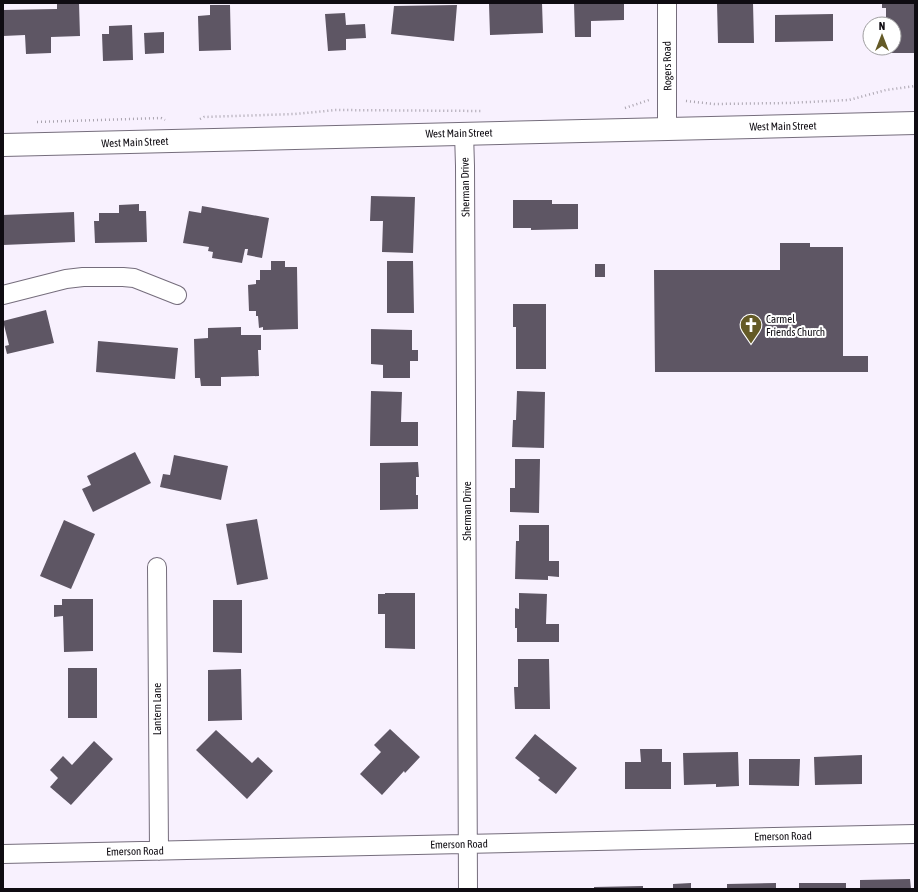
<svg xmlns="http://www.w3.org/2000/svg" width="918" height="892" viewBox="0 0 918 892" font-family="'Asap Condensed',sans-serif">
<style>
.building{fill:#5e5664}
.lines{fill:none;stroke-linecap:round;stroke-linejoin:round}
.minor-casing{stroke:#756d7c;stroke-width:20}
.secondary-casing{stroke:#756d7c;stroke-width:24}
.path{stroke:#aaa4af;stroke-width:2.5;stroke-dasharray:1 3;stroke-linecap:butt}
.minor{stroke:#fff;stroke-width:18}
.secondary{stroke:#fff;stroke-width:22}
.labels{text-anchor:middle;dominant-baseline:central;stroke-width:4;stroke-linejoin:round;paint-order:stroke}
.street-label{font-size:11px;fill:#0f0c12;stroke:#fff}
.poi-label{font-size:11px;fill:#0f0c12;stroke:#fff;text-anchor:start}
</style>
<rect width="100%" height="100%" fill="#f8f1fe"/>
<path class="building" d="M57,3h22l1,33 -29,1v16l-25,1 -1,-19 -22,1v-26l54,-1z
M542,3l1,30 -53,2 -1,-31z
M574,3h50v17l-33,1v16h-16z
M717,3h36l1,40h-36z
M882,3h33v50h-29v-5h8v-24h-14v-7h6v-9h-4z
M210,5h20l1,45 -32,1 -1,-35 12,-1z
M457,5l-3,36 -63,-7 3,-28z
M345,13l1,12 19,-1 1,14 -20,1v11l-18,1 -3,-37z
M833,14v27l-58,1v-27z
M132,25l1,35 -30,1 -1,-27h7v-8z
M164,32v21l-19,1 -1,-21z
M371,196l44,1 -2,56 -31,-1 1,-31h-13z
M513,200h39v4h26v25l-47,1v-2h-18z
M139,204v7h7l1,31 -52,1 -1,-22h5v-8h20v-8z
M202,206l67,12 -7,40 -15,-3 1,-6h-3l-3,14 -30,-5 1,-6 -5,-1 1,-4 -26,-4 6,-32 12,2z
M74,212l1,30 -72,3v-30z
M780,243h30v4h33v109h25v16h-213l-1,-102h126z
M271,261h14v6h12l1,62 -35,1v-3l-4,1 -1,-12h-2v-5h-7l-1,-26 8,-1v-4h4v-10h11z
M387,261h26l1,52h-27z
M595,264h10v13h-10z
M513,304h33v65h-30v-42h-3z
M46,310l8,33 -47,11 -2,-8 4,-1 -6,-24z
M241,327v8h20v15h-3l1,26 -38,1v9h-20l-1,-8h-5l-1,-39 14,-1v-10z
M371,329l41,1v20h6v11h-8v17h-27v-13l-12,-1z
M98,341l80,7 -3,31 -79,-7z
M371,391l31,1 -1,30h17v24h-48z
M517,391l28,1 -1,56 -32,-1 1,-27h3z
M135,452l16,31 -58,29 -11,-23 9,-4 -4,-9z
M174,455l54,11 -7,34 -61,-13 3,-13 7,1z
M515,459h25l-1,54 -29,-1v-24h5z
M418,462l1,15h-3v18h2v14l-38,1v-47z
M257,519l11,60 -31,6 -11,-61z
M64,520l31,14 -24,55 -31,-13z
M519,525h30v36h10v16l-11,-1v4l-33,-1 1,-38h3z
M385,593h30v56l-30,-1v-34h-7v-20h7z
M519,593l28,1 -1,30h13v18h-42v-14h-2v-20l4,1z
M62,599h31v52l-29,1 -1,-36 -9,1v-12h8z
M213,600h29v53l-29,-1z
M518,659h31l1,50h-35l-1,-22h4z
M68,668h29v50h-29z
M241,669l1,51 -34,1v-51z
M390,729l30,28 -15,16 -1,-2 -22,24 -22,-21 21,-22 -7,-7z
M216,730l36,33 6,-6 15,14 -26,28 -51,-49z
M535,734l42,34 -21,26 -18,-14 2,-2 -25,-20z
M94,741l19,18 -42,46 -21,-18 8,-9 -8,-8 13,-14 9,9z
M640,749h22v13h9v27h-46v-27h16z
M738,752l1,34 -23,1v-3l-32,1 -1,-32z
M862,755v29l-47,1 -1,-28z
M749,759h51l-1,27 -50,-1z
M910,879l1,10h-51v-9z
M691,883v6h-22v-1h4v-4z
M776,883v6h-49v-5z
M799,883h47v6h-47z
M643,886v3h-49v-2z"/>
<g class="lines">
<g class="minor-casing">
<path id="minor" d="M667,3v126
M464,133l1,33 3,723
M3,295l63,-16 17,-2h40l11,1 43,17
M157,567l2,284
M3,854l912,-20"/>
</g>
<g class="secondary-casing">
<path id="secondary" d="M3,145l912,-22"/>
</g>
<path class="path" d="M686,101l28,3 75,-1 60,-3 37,-10 29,-4
M625,108l24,-8
M200,119l4,-2 91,-3 41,-4 147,1
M37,122l124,-4 4,2"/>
<use href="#minor" class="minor"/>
<use href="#secondary" class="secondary"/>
</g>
<defs>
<g id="church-pin" transform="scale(1.15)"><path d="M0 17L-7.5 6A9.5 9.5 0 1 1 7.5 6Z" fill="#645a26" stroke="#fff"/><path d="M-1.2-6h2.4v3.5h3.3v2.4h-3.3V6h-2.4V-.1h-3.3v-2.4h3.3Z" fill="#fff"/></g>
</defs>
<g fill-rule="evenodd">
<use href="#church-pin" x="751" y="325"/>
</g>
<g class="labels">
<g class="street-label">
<text transform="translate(667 66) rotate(-91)">Rogers Road</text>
<text transform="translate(783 126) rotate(-1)">West Main Street</text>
<text transform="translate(459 133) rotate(-1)">West Main Street</text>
<text transform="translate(135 142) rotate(-2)">West Main Street</text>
<text transform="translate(465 187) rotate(-91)">Sherman Drive</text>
<text transform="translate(467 511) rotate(-90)">Sherman Drive</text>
<text transform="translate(157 709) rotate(-90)">Lantern Lane</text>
<text transform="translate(783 836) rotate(-1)">Emerson Road</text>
<text transform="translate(459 844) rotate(-1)">Emerson Road</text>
<text transform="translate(135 851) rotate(-1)">Emerson Road</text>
</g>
<g class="poi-label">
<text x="766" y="319">Carmel<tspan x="766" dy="13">Friends Church</tspan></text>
</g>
</g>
<rect width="918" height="892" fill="none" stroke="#0f0c12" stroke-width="8"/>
<g transform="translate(882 36)"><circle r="19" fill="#ffffff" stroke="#9f9ea0"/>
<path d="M0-3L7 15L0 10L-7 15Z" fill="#645a26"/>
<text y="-6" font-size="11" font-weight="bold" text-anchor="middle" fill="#0f0c12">N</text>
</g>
</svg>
